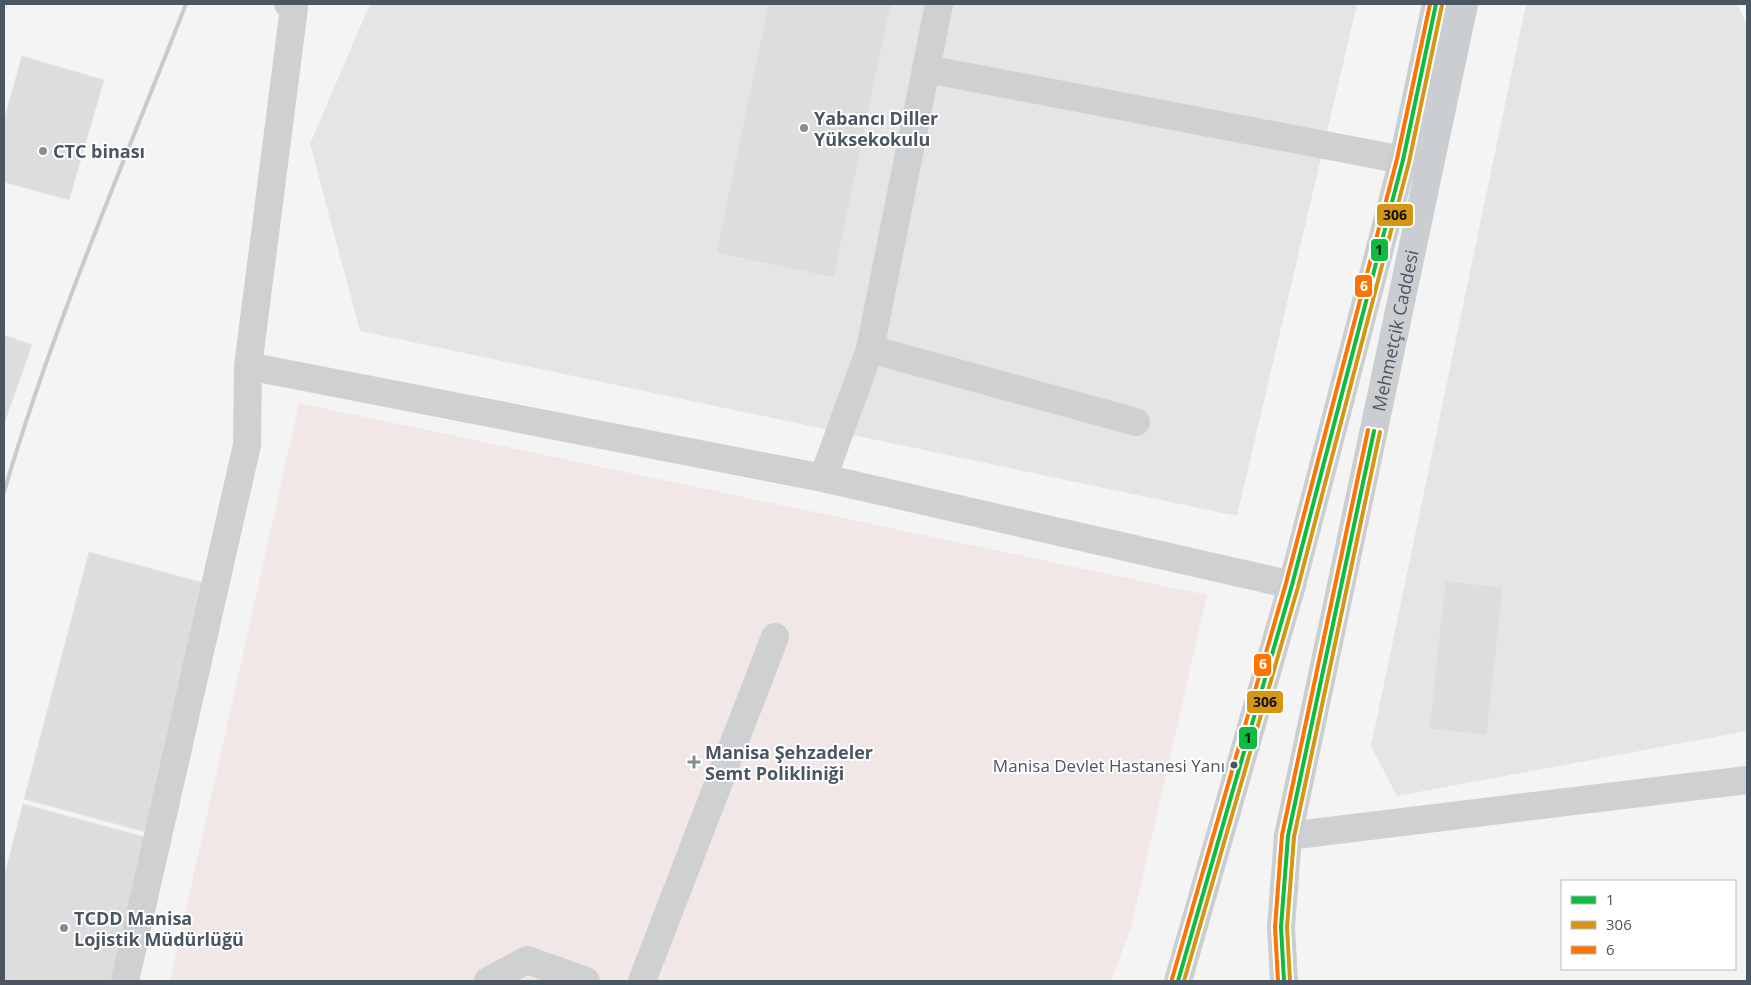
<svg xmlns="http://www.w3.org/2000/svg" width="1751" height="985" viewBox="0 0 1751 985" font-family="'Open Sans',sans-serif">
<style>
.education{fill:#e6e5e6}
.medical{fill:#f1e7e6}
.building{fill:#ddddde;stroke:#e5e6e7}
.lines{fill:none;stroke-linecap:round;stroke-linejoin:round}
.minor{stroke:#ced0d2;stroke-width:28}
.major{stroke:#caced1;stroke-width:28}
.rail{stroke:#c9cacc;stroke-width:4}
.bus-1-casing{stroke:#fff;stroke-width:8}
.bus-2-casing{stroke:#fff;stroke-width:8}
.bus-3-casing{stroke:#fff;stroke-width:8}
.bus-1{stroke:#0dbc41;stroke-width:4}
.bus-2{stroke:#d49613;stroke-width:4}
.bus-3{stroke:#ff7300;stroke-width:4}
.poi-dot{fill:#868d94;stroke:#fff;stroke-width:2}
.bus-dot{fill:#4a5661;stroke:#fff;stroke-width:2}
.labels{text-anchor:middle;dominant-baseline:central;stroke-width:4;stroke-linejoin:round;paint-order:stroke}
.bus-label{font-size:17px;fill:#4a5661;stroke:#fff;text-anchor:end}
.poi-label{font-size:18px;font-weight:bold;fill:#4a5661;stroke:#fff;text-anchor:start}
.street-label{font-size:18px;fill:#4a5661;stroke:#fff}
.line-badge{stroke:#fff;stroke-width:2}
.badge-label{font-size:14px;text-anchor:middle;font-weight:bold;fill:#fff}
.pale-badge-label{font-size:14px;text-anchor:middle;font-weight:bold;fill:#111}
</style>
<rect width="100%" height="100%" fill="#f4f4f4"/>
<path class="education" d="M370,4h987l-120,512 -877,-185 -50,-187z
M1526,4h212l9,23v704l-350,65 -26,-50z"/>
<path class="medical" d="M299,403l908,192 -76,333 -20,53h-941z"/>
<path class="building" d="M768,4h123l-57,274 -118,-25z
M22,56l82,24 -35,120 -65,-18v-62z
M4,335l28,10 -28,79z
M89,552l126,34 -66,247 -125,-34z
M1445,581l58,6 -16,148 -58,-6z
M23,804l126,34 -38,143h-107v-105z"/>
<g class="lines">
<path class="minor" d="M927,69l476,91
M870,349l266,73
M248,366l575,112 469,107
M823,478l47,-129 69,-345
M1288,836l459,-56
M125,981l122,-536 1,-79 46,-358 -6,-4
M488,981l39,-21 59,21
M642,981l133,-344"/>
<g class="major">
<path d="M1178,981l114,-396 111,-425 33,-156"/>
<path id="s1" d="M1284,981l-3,-54 7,-91 176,-832"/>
</g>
<path class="rail" d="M4,492c49,-166 119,-327 182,-488"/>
<g class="bus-1-casing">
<path id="bus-1" d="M1178,981l114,-396 111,-425 33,-156
M1284,981l-3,-54 7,-91 86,-405"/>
</g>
<g class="bus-2-casing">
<path id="bus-2" d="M1184,981l114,-394 111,-425 33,-157
M1290,981l-3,-54 7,-90 86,-405"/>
</g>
<g class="bus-3-casing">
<path id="bus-3" d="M1172,979l114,-396 111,-424 33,-155
M1278,981l-3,-54 7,-92 86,-405"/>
</g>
<use href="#bus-1" class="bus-1"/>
<use href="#bus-2" class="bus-2"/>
<use href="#bus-3" class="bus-3"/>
</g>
<g class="poi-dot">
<circle cx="804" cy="128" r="5"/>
<circle cx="43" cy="151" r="5"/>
<path d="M691.5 754.5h5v5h5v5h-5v5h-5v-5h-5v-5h5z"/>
<circle cx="64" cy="928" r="5"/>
</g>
<circle class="bus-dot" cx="1234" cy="765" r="4.5"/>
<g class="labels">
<g class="bus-label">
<text x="1225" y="765">Manisa Devlet Hastanesi Yanı</text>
</g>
<g class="poi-label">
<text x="814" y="118">Yabancı Diller<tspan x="814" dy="21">Yüksekokulu</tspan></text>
<text x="53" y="151">CTC binası</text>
<text x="705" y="752">Manisa Şehzadeler<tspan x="705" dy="21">Semt Polikliniği</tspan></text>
<text x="74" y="918">TCDD Manisa<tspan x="74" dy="21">Lojistik Müdürlüğü</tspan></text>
</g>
<g class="street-label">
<text stroke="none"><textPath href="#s1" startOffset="662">Mehmetçik Caddesi</textPath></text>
</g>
</g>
<g class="line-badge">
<rect x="1376" y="203" width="38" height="24" rx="5" fill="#d49613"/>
<rect x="1370" y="238" width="19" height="24" rx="5" fill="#0dbc41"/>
<rect x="1354" y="274" width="19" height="24" rx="5" fill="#ff7300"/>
<rect x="1253" y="653" width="19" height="24" rx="5" fill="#ff7300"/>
<rect x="1246" y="690" width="38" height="24" rx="5" fill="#d49613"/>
<rect x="1238" y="726" width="20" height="24" rx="5" fill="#0dbc41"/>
</g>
<g class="badge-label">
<text x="1364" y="291">6</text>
<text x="1263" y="669">6</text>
</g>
<g class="pale-badge-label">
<text x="1395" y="220">306</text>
<text x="1379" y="255">1</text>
<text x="1265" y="707">306</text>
<text x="1248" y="743">1</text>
</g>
<rect width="1751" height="985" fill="none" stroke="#4a5661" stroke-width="10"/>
<rect x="1561" y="880" width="175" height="90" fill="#ffffff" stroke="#b7bbc0"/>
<rect x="1571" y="896" width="25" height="8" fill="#0dbc41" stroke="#b7bbc0"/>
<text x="1606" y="905" font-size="15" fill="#4a5661">1</text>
<rect x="1571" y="921" width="25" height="8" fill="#d49613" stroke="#b7bbc0"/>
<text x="1606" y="930" font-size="15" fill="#4a5661">306</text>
<rect x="1571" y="946" width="25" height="8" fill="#ff7300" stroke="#b7bbc0"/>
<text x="1606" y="955" font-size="15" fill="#4a5661">6</text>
</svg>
